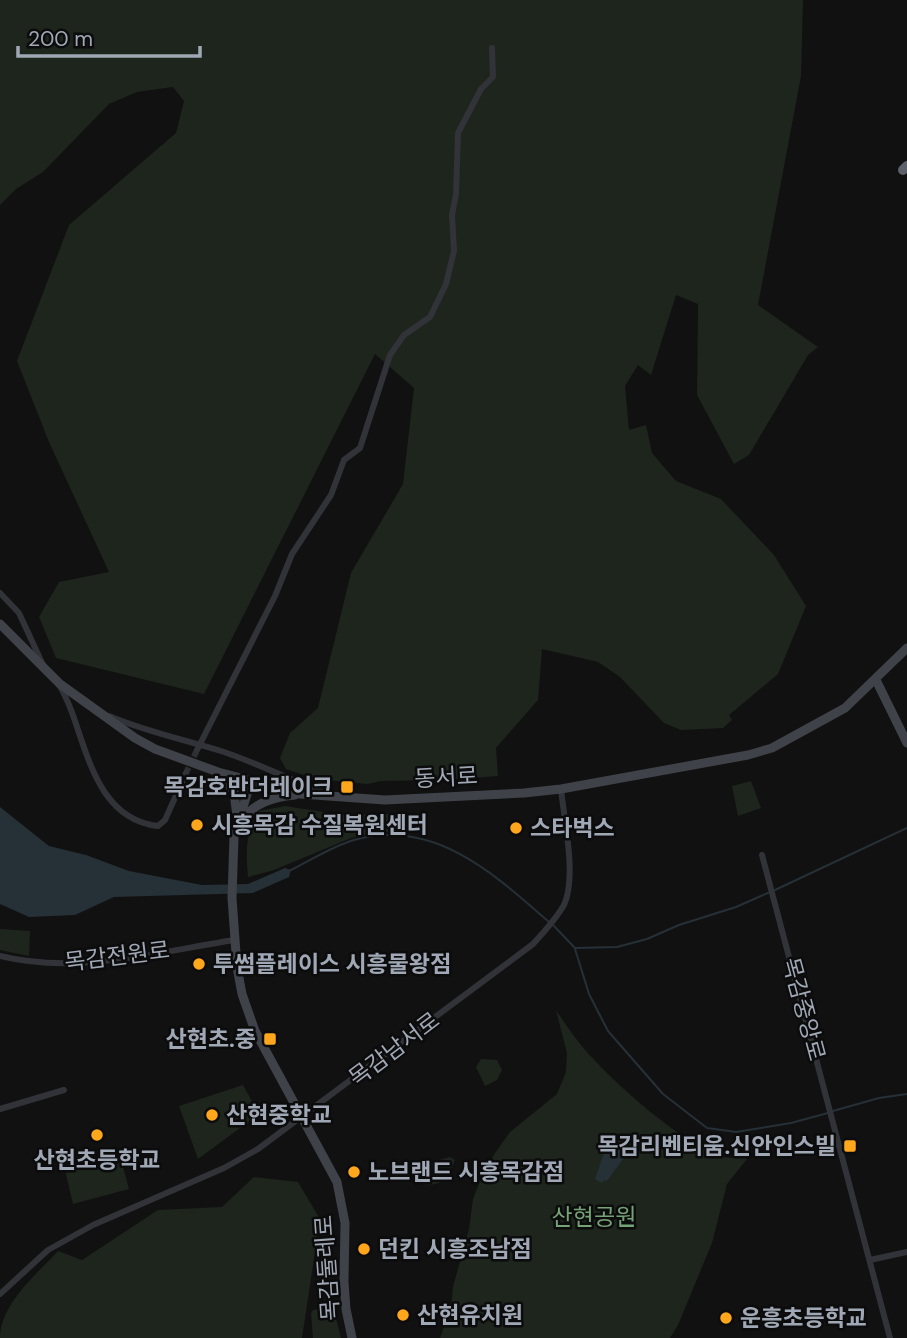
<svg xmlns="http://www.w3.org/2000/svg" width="907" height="1338" viewBox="0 0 907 1338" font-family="'DM Sans','Noto Sans KR',sans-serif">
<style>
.green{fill:#1d251d}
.water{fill:#263037}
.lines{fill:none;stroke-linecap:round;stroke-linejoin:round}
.stream{stroke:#263037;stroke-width:2}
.street-tunnel{stroke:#2e2f33;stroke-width:6;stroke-dasharray:6 3;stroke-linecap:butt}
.street{stroke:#313338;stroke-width:6}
.secondary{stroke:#3f4248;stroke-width:9}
.highway{stroke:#5d6169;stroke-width:10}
.poi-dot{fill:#ffa71c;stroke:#0c0c0d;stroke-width:2.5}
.labels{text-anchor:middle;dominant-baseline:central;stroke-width:5;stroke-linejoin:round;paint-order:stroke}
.street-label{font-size:23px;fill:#a0a8b5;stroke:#0c0c0d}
.poi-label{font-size:23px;font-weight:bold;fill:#a0a8b5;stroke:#0c0c0d;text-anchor:start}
.park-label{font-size:23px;fill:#75a276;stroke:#0c0c0d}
</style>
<rect width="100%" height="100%" fill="#111112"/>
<path class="green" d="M0,0h803l-2,76 -43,229 60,42 -10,8 -59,100 -15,9 -37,-69 1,-91 -22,-9 -25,80 -13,-10 -13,21 4,44 17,-5 6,28 24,28 45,18 53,56 32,51 -28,68 -49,41 3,5 -9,8 -42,2 -17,-7 -44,-46 -22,-15 -56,-13 -4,51 -42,48 2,28 -56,4 -61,1 -13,3 -52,-5 -30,-10 -6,-11 10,-25 28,-25 33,-135 52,-89 11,-96 -39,-34 -171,340 -148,-36 -17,-41 20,-35 50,-10 -60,-130 -32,-81 52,-136 107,-92 8,-32 -11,-14 -36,5 -28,12 -66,68 -27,17 -16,16z
M751,781l10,27 -23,8 -6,-30z
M285,806l58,9 75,-2 -4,20 -37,-1 -26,6 -77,32 -26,7c-2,-24 -3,-45 11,-66z
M0,929l30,2 -1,25 -29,-6z
M556,1010c8,12 16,24 25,35 26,32 109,108 149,113 5,0 11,-1 16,-1l1,2 -20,25 -15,59 -34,82 -8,13h-230l11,-31 2,-20 16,-58 4,-30 9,-23 13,-23 15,-21 47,-38 9,-22 1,-19z
M481,1059l16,1 5,10 -5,10 -12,6 -9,-19z
M243,1085l16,29 -61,45 -19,-53z
M120,1156l9,33 -56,15 -8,-34z
M450,1157l5,3c-9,18 -8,24 -30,25l2,-18 9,-6z
M254,1177l44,5 22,37 -18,119h-302c0,-34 37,-64 58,-87l24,9 76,-50 64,-3z
M333,1307l8,31h-28l-2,-25 2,-3z"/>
<path class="water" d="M0,807l49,39 37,9 43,16 73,14 46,-1 37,-16 6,2 -2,7 -36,16 -139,4 -39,18 -46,2 -29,-13z
M623,1140l8,8 -24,33 -3,-1 -2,3 -7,-4 9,-26z"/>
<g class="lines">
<path class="stream" d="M291,870c20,-10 42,-24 63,-30 80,-22 139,33 195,82
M775,890l132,-62
M553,925l22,23 42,-1 30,-8 32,-14 57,-18 34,-15
M575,949l14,45 19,37 55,63 44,34 29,4 55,-9 37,-10
M833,1111l46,-13 28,-4"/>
<path class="street-tunnel" d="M186,773l11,-23"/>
<path class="street" d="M0,593l19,20 24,52
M60,686c6,11 11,23 15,35 15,44 29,99 83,105l7,-6 21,-47
M109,716c38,16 77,24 115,36 35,12 68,28 102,42
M197,750l78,-154 17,-42 39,-59 13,-35 16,-12 30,-93 14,-20 26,-18 16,-33 8,-33 -2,-36 4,-21 2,-61 23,-44 12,-12 -1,-29
M762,855l128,483
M0,956c76,19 158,-4 234,-16
M0,1109l64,-19
M870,1260l37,-8
M0,1294l48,-44 45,-25 131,-57 34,-19 275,-205c11,-12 23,-25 31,-39 13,-28 0,-85 -3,-116"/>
<path class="secondary" d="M0,624l60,60 75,54 20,11 63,23 82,22 85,6 139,-7 37,-4 187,-34 24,-7 73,-40 62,-60
M876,680l31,63
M219,773l15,19 3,25
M251,781l-17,56 -2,61 5,69 5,27 13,37 82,151 8,41 -1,59 2,27 6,29
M241,822c12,-19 32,-25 54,-27"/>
<path class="highway" d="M903,170l4,-4"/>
</g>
<g class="poi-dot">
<rect x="340" y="780" width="14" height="14" rx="3.5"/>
<circle cx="197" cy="825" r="7"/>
<circle cx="516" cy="828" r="7"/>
<circle cx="199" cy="964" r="7"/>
<rect x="263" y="1032" width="14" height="14" rx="3.5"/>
<circle cx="212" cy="1115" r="7"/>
<circle cx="97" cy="1135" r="7"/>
<rect x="843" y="1139" width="14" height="14" rx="3.5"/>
<circle cx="354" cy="1172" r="7"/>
<circle cx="364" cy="1249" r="7"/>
<circle cx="403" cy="1315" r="7"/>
<circle cx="726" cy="1318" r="7"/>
</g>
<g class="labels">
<g class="street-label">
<text transform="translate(446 777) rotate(-3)">동서로</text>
<text transform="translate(117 956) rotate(-7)">목감전원로</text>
<text transform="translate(804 1009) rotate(75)">목감중앙로</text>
<text transform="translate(394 1049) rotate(-37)">목감남서로</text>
<text transform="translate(327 1268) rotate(-94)">목감둘레로</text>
</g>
<g class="poi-label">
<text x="333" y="787" text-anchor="end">목감호반더레이크</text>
<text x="211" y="825">시흥목감 수질복원센터</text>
<text x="530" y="828">스타벅스</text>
<text x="213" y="964">투썸플레이스 시흥물왕점</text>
<text x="256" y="1039" text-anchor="end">산현초.중</text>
<text x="226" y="1115">산현중학교</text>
<text x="836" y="1146" text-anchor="end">목감리벤티움.신안인스빌</text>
<text x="97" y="1160" text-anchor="middle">산현초등학교</text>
<text x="368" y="1172">노브랜드 시흥목감점</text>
<text x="378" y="1249">던킨 시흥조남점</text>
<text x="417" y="1315">산현유치원</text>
<text x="740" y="1318">운흥초등학교</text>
</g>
<g class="park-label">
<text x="594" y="1217">산현공원</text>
</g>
</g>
<path d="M18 46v10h182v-10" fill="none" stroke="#a0a8b5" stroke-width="3.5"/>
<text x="28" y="46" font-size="21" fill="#a0a8b5" stroke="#0c0c0d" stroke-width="5" paint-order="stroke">200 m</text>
</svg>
